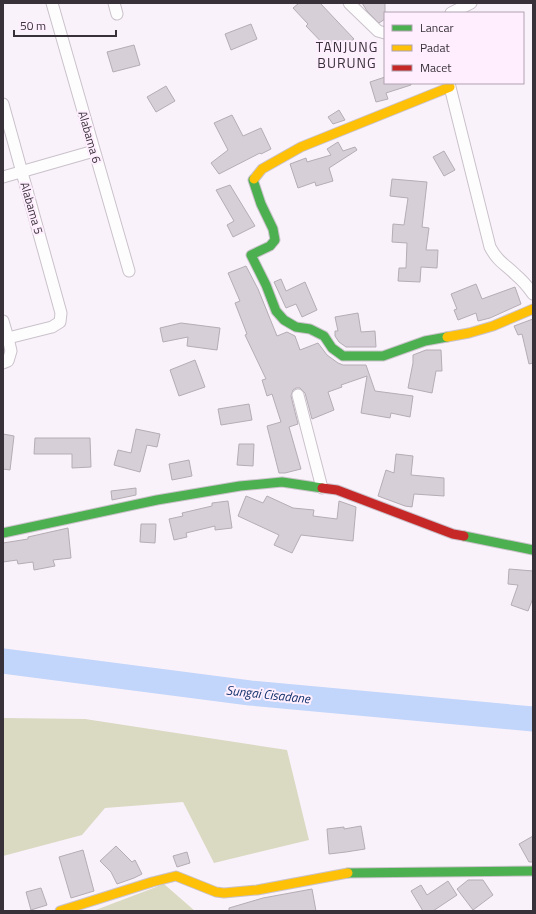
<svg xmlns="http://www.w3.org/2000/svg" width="536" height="914" viewBox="0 0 536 914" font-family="'Titillium Web',sans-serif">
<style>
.green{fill:#dad9c2}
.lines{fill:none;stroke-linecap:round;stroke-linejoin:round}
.river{stroke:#c2d5fa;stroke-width:25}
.building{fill:#d7cfd7;stroke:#b4adb4}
.street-casing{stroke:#cac2ca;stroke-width:13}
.fast-casing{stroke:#cac2ca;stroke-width:11}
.slow-casing{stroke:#cac2ca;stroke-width:11}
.jam-casing{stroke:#cac2ca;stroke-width:11}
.street{stroke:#fefdfe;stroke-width:11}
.fast{stroke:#4caf50;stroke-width:9}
.slow{stroke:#ffc107;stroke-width:9}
.jam{stroke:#c62828;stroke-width:9}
.labels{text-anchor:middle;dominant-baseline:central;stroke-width:4;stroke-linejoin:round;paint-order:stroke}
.street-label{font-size:12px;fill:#393139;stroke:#feeefe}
.water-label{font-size:13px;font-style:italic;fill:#12326c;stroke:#feeefe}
.quarter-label{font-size:14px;letter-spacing:1px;fill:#393139;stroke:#feeefe}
</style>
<rect width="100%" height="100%" fill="#faf2fa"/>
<path class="green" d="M3,718l82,1 202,31 22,90 -95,23 -31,-61 -78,6 -23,27 -79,21z
M164,884l31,27h-102z"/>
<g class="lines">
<path class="river" d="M3,661l247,32 283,26"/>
</g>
<path class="building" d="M299,3h21l34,36 -22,14 -26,-27 2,-2 -15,-16z
M362,3h23v16l-6,4 -12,-12z
M251,24l6,15 -26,11 -6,-16z
M134,45l6,20 -27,7 -6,-20z
M385,77v6h26v2l-25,8 2,6 -12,3 -6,-20z
M166,86l9,15 -19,11 -9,-15z
M339,110l6,10 -12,4 -5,-7z
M232,115l11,21 18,-8 10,21 -10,5 -1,-1 -41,21 -8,-11 17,-13 -14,-27z
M338,142l5,9 12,-4 2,3 -28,18 4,13 -17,5 -1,-4 -17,6 -8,-24 16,-6 1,4 24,-7 -4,-6z
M444,151l11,19 -11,6 -11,-19z
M392,179l35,3 -5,45 7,1 -3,22h12l-1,18 -16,-1 -1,15 -22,-1 1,-13h7l1,-25 -15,-1 1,-18 11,1 4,-27 -18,-2z
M230,185l25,41 -22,11 -6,-12 7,-4 -18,-31z
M246,266l12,23 19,47 10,-4 8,4 5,14 18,-7 9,12 11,8 5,2h23l9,26 38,5 -3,21 -19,-4 -1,5 -29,-5 6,-37 -26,9 1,2 -14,5 6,18 -22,9 -7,-26 -5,-5h-4l-3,2 -2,6 7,28 -9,3 12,42 -16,4h-6l-12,-47 14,-4 -9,-28 -5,2 -5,-16 4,-1 -21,-44 2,-1 -12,-31 5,-2 -12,-28z
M281,279l5,12 19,-9 12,28 -15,7 -6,-13 -10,4 -12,-26z
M476,284l6,15 33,-12 6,17 -31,14 -12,3 -2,-8 -18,7 -4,-10 3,-1 -6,-15z
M358,313l3,19 14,-1 1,16h-30l-7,-5 -4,-6v-5h3l-3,-14z
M533,319v44l-4,1 -7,-30 -4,1 -4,-9z
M181,323l39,5 -3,22 -30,-4 1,-9 -25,5 -3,-14z
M426,350h15l1,21h-6l-4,22 -24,-5 5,-25v-8z
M195,360l10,27 -26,9 -9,-26z
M249,404l3,16 -31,5 -3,-16z
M136,429l24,5 -3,13 -10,-2 -7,27 -26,-7 4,-15 13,3z
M3,434l11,2 -4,34 -7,-1z
M35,438h55l1,29 -19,1v-14h-38z
M239,444h15l-1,22 -16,-1z
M396,454l17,2 -2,19 33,3v18l-30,-2 -2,13 -7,-1 -27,-10 8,-26 8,3z
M189,460l3,16 -20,4 -3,-16z
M136,488v7l-24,5 -1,-9z
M246,496l17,7 4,-7 26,12 21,2 -1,6 24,3 2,-18 17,6 -3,34 -52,-6 -9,18 -18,-8 5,-10 -41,-19z
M228,501l4,27 -17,2v-4l-29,7 1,4 -13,3 -5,-21 14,-3 -1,-3 30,-7v-3z
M141,524h15l-1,19 -15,-1z
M68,528l3,30 -18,2 2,6 -21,4 -1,-8 -15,2 -1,-4 -14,2v-19l25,-4v-2z
M509,569l24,2v27l-5,13 -17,-6 7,-20 -10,-1z
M361,826l4,23 -19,3 -17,2 -2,-25 17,-2v2z
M533,836v26h-4l-10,-18z
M116,846l16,16 3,-2 7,14 -8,4 -17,6 -6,-12 -11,-11z
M83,850l11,41 -23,7 -12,-41z
M187,852l3,11 -13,4 -4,-11z
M468,880h15l10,15 -20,15 -16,-21z
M448,881l9,14 -24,16h-10l-12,-20 10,-6 6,10z
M41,888l6,17 -16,5 -5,-18z
M312,889l4,22h-87v-3l34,-10z"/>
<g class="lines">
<g class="street-casing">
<path id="street" d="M52,3l77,268
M114,3l3,11
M349,3l29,28 7,2
M451,13l20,-10
M449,83l41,164c8,15 15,17 26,28 6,5 12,12 17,19
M3,104l58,209 -1,9 -8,5 -44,11 3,13 -3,10 -5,2
M3,177l91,-26
M3,321l5,17
M298,395l24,93"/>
</g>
<g class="fast-casing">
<path id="fast" d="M254,179l-1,1 8,24 12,25 2,11 -5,6 -19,9 15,30 10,26 8,9 12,7 14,2 14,7 8,12 11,8h40l42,-15 22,-4
M3,533l154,-33 83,-14 42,-4 40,6
M464,536l69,14
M348,873l185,-2"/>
</g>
<g class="slow-casing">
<path id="slow" d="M254,179l8,-10 39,-22 149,-60
M447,337l22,-4 24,-7 40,-17
M60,911l92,-29 24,-6 40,16 8,1 33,-3 91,-17"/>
</g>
<g class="jam-casing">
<path id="jam" d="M322,488l15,2 116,44 11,2"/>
</g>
<use href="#street" class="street"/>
<use href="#fast" class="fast"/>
<use href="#slow" class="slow"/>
<use href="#jam" class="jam"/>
</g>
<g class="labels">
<g class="street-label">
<text transform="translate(90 137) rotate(74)">Alabama 6</text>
<text transform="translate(32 208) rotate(74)">Alabama 5</text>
</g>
<g class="water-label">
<text transform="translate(268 694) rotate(6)">Sungai Cisadane</text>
</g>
<g class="quarter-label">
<text x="347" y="46">TANJUNG<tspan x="347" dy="16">BURUNG</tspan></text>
</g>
</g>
<rect width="536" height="914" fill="none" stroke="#393139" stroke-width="8"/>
<rect x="384" y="12" width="140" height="72" fill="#feeefe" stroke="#afa2af"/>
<rect x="392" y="25" width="20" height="6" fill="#4caf50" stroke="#afa2af"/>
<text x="420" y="32" font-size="12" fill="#393139">Lancar</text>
<rect x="392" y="45" width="20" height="6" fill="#ffc107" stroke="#afa2af"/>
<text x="420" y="52" font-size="12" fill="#393139">Padat</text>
<rect x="392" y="65" width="20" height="6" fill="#c62828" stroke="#afa2af"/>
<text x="420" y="72" font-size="12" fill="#393139">Macet</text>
<path d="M14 30v6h102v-6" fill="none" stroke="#393139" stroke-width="2"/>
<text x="20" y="30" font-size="12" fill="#393139" stroke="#feeefe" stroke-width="3" paint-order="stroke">50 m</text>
</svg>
